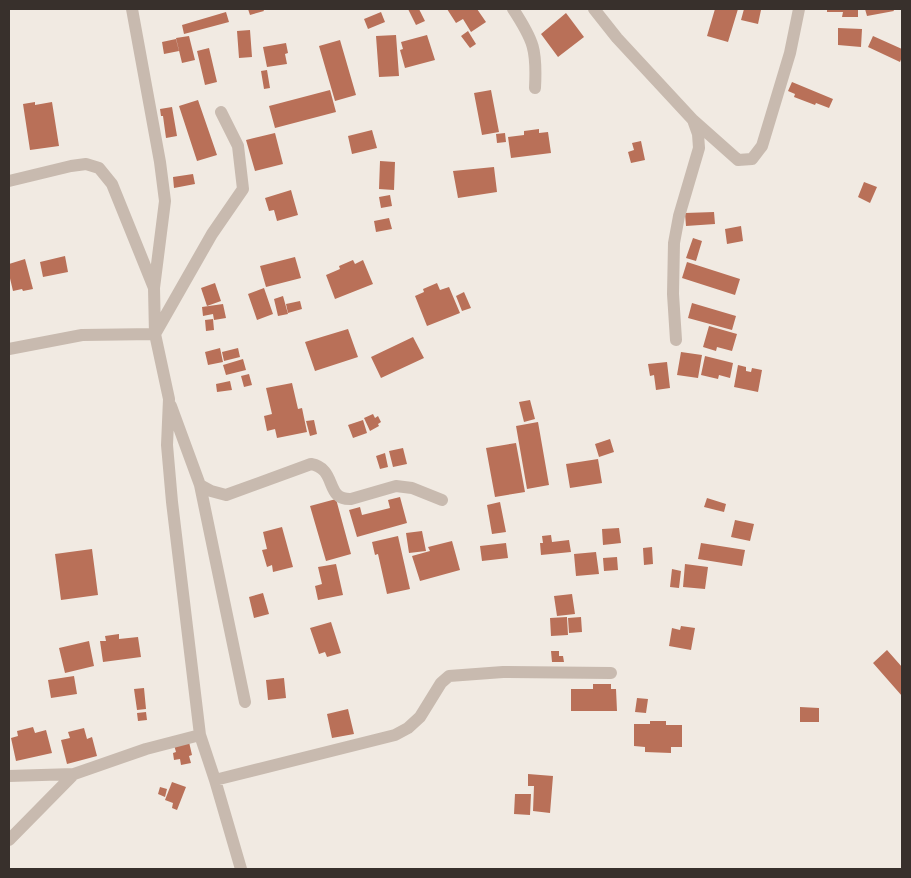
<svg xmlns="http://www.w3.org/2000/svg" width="911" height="878" viewBox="0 0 911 878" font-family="'Titillium Web',sans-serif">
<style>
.building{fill:#b97058}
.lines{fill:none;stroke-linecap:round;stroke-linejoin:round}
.minor{stroke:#c8baaf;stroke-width:12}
</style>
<rect width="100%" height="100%" fill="#f1eae2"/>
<path class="building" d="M248,9h15l1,2 -14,4z
M408,9h11l6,12 -9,4z
M447,9h30l9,13 -15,10 -8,-13 -7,4z
M715,9h23l-10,33 -21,-6z
M744,9l17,1 -3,14 -17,-4z
M827,9h31v8h-16l1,-5h-16z
M865,9h28l1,2 -27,5z
M226,12l3,10 -45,12 -2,-9z
M381,12l4,10 -17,7 -4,-10z
M566,13l18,24 -26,20 -17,-23z
M838,28l24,1 -1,18 -23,-2z
M250,30l2,27 -13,1 -2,-27z
M468,31l8,13 -6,4 -9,-12z
M396,35l3,41 -20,1 -3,-41z
M427,35l8,25 -30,8 -5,-18 3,-1 -2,-7z
M189,36l6,24 -13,3 -6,-25z
M873,36l29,13v8l-2,5 -32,-15z
M176,39l3,12 -15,3 -2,-12z
M340,40l16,55 -21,6 -16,-55z
M286,43l2,10 -3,1 2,10 -20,3 -4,-20z
M209,48l8,34 -12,3 -8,-34z
M267,70l3,18 -6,1 -3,-18z
M792,82l41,17 -4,9 -13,-5 -1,2 -21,-8 1,-3 -7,-3z
M330,90l6,22 -61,16 -6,-22z
M491,90l8,42 -17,3 -8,-42z
M198,100l19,55 -20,6 -18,-55z
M35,102v3l17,-3 7,44 -29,4 -7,-46z
M172,107l5,29 -11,2 -3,-22h-2l-1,-7z
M539,129v4l9,-1 3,21 -40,5 -3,-21 16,-2v-4z
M372,130l5,18 -25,6 -4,-18z
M275,133l8,31 -28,7 -9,-31z
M505,133l1,9 -9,1 -1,-9z
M641,141l4,19 -14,3 -3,-11 6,-2 -2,-7z
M380,161l15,1 -1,28 -15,-1z
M494,167l3,25 -39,6 -5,-27z
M193,174l2,10 -21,4 -1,-11z
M864,182l13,5 -7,16 -12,-6z
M291,190l7,25 -21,6 -3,-11 -5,1 -4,-13z
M390,195l2,11 -11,2 -2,-11z
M714,212l1,12 -29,2 -1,-13z
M389,218l3,11 -16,3 -2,-11z
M741,226l2,15 -16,3 -2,-15z
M693,238l9,3 -6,20 -10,-3z
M65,256l3,16 -25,5 -3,-15z
M295,257l6,21 -35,9 -6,-21z
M25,259l8,30 -10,2 -1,-2 -9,2 -4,-17v-10z
M353,260l2,4 8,-4 10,24 -38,15 -9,-24 14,-6 -1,-3z
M687,262l53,17 -5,16 -53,-17z
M215,283l6,18 -14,5 -6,-18z
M437,283l3,7 9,-3 11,26 -33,13 -12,-30 9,-4 -1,-3z
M264,288l9,26 -16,6 -9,-26z
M464,292l7,16 -9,3 -6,-15z
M283,296l5,18 -10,2 -4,-17z
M300,301l2,8 -14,4 -2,-9z
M692,303l44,13 -4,14 -44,-12z
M223,304l3,14 -12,2 -1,-6 -10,2 -1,-9z
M213,319l1,11 -8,1 -1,-11z
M709,326l28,8 -5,17 -15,-4 -1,4 -13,-4z
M348,329l10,28 -43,14 -10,-29z
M413,337l11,21 -43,20 -10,-21z
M220,348l3,14 -15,3 -3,-13z
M238,348l2,9 -16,4 -2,-9z
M681,352l21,3 -4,23 -21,-3z
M705,356l28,7 -3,15 -11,-3 -1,4 -17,-4z
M243,359l3,11 -20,5 -3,-10z
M667,362l3,26 -14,2 -2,-15 -4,1 -2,-12z
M738,365l8,2v4l5,1 1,-4 10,2 -4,22 -24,-5z
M249,374l3,11 -8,2 -3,-11z
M230,381l2,9 -15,2 -1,-8z
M292,383l6,26 4,-1 5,24 -30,6 -2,-9 -8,2 -3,-15 8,-2 -6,-26z
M530,400l5,19 -11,3 -5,-20z
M373,414l2,4 3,-2 3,6 -3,2 1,2 -9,5 -6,-13z
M314,420l3,14 -7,2 -4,-15z
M363,420l4,13 -14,5 -5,-13z
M538,422l11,63 -22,4 -11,-63z
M610,439l4,13 -15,5 -4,-13z
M516,443l9,49 -30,5 -9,-49z
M403,448l4,16 -14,3 -4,-16z
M385,453l3,14 -8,2 -4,-13z
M598,459l4,24 -32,5 -4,-24z
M400,497l7,26 -50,14 -8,-27 11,-3 2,8 28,-7 -2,-8z
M707,498l19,6 -2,8 -20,-5z
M336,499l15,55 -25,7 -16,-55z
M500,502l6,30 -14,2 -5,-29z
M735,520l19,4 -4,17 -19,-4z
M282,527l11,40 -20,5 -1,-7 -5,2 -5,-17 5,-1 -4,-17z
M619,528l2,15 -18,2 -1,-16z
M422,531l4,20 -17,2 -3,-20z
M551,535l1,7 17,-2 2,12 -30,3 -1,-12h3l-1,-7z
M398,536l12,53 -23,5 -9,-40 -3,1 -3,-13z
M452,541l8,29 -40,11 -8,-25 18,-5 -2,-4z
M506,543l2,15 -26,3 -2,-15z
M701,543l44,7 -3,16 -44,-7z
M652,547l1,17 -9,1 -1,-17z
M92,549l6,46 -37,5 -6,-46z
M596,552l3,22 -23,2 -2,-22z
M617,557l1,13 -14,1 -1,-13z
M336,564l7,31 -25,5 -3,-14 7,-2 -4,-17z
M685,564l23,3 -3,22 -22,-2z
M672,569l9,2 -2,17 -9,-1z
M263,593l6,21 -15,4 -5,-21z
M572,594l3,20 -18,2 -3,-20z
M567,617l1,18 -17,1 -1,-18z
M581,617l1,15 -13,1 -1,-15z
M331,622l10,31 -14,4 -2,-5 -6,2 -9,-26z
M681,626l14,2 -4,22 -22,-4 3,-18 8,2z
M119,634v5l19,-2 3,20 -38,5 -3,-21h6l-1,-5z
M89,641l5,25 -29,7 -6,-25z
M887,650l15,17v29l-29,-33z
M551,651h8v5h4l1,6h-12z
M74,676l3,18 -26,4 -3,-18z
M284,678l2,20 -18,2 -2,-20z
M593,684h18v5h5l1,22h-46v-22h22z
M144,688l2,21 -9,1 -3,-21z
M637,698l11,1 -2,14 -11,-1z
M800,707l19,1v14h-19z
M348,709l6,25 -22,4 -5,-24z
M146,712l1,8 -9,1 -1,-8z
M650,721h16v4h16v22h-11v6l-26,-1v-5l-11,-1v-22h16z
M33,727l2,6 11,-3 6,23 -36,8 -5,-23 7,-2 -1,-5z
M84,728l3,11 5,-2 5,19 -30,8 -6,-24 9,-2 -2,-6z
M189,742l3,13 -3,1 2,7 -10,2 -1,-6 -6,1 -1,-7 3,-1 -2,-7z
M528,774l25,2 -3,37 -17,-2 1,-25h-6z
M172,782l14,5 -9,23 -5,-2 1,-5 -8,-3z
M160,787l7,2 -2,8 -7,-3z
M515,794h16l-1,21 -16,-1z"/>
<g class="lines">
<path class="minor" d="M132,9l28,153 5,39 -11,87 1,46 14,65 -2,46 5,57 28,233 15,45 26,89
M513,9c21,32 24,41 22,79
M594,9l23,29 76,82 5,14 1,14 -20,68 -5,27 -1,51 3,46
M693,120l45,40 14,-1 10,-13 28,-93 9,-44
M9,181l62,-15 15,-2 13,4 13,16 42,104
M155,334l57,-100 31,-45 -5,-43 -17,-34
M9,349l73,-14 73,-1
M171,406l29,79 45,217
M200,485l11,6 15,4 85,-31c27,5 13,36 40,35l45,-13 16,2 30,12
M9,776l65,-2 72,-25 54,-14
M215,780l180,-45 13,-7 12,-11 21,-34 8,-7 54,-4 108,1
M9,840l65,-66"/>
</g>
<rect width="911" height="878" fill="none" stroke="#38302c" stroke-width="20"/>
</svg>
